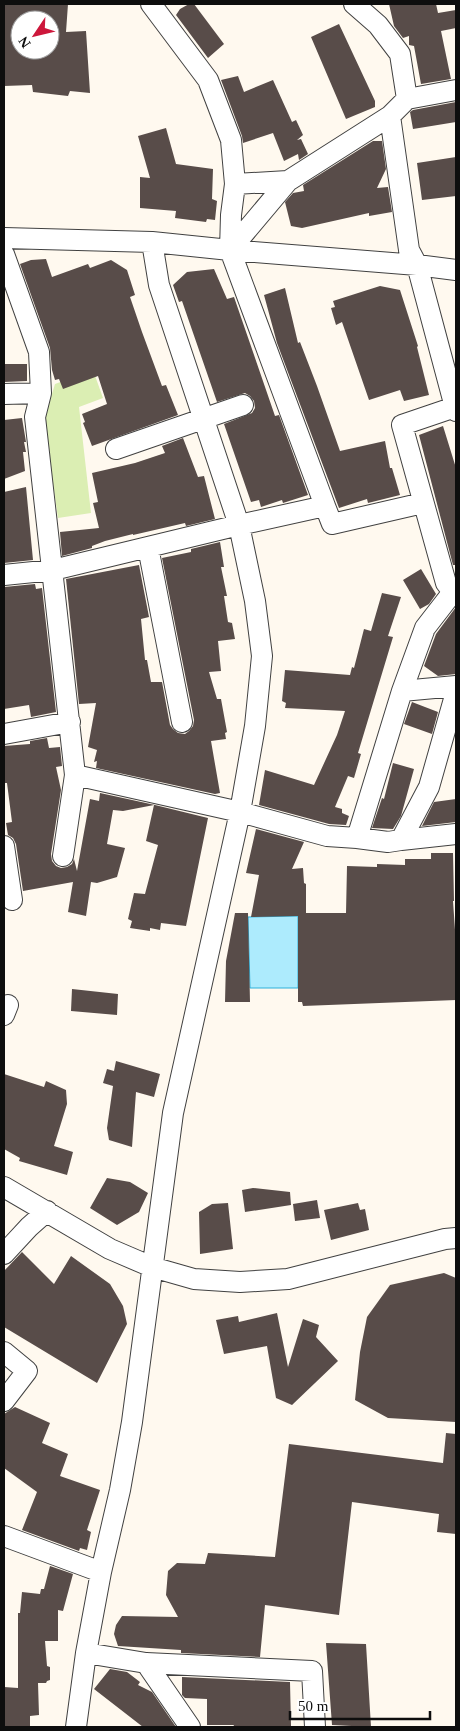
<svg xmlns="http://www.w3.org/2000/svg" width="460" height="1731" viewBox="0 0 460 1731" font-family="Georgia,serif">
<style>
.green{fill:#dbeeb3}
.water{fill:#adebfd;stroke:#2cb0db}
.building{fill:#584c49;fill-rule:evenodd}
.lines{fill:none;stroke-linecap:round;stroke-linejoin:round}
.minor-casing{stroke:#414141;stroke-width:22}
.minor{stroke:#fff;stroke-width:20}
</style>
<rect width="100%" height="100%" fill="#fff9ef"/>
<path class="green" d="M93,370l10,28 -24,9 12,106 -33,5 -14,-98 11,-36z"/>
<path class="water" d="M298,916v72h-48l-2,-71z"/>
<path class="building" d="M4,4h64l-2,28 20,-1 4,62 -20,-2 -2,5 -35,-4 -1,-7 -28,1zM20,20h30v30h-30z
M189,4h5l30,40 -16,14 -32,-43 4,-6z
M389,4h47l2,9 18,-3v18l-15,3 10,48 -30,5 -7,-38 -5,-1v-9l-6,2 -9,-12z
M339,24l36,77v6l-29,12 -35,-82z
M238,76l6,16 29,-12 19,42 4,-2 7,15 -6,5 4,-1 7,15 -9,6 -1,-6 -14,7 -11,-28 -30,10 -1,-7 -21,-56z
M456,102v20l-43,7 -3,-17 3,-2z
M166,128l10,36 37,5 -1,30 5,2 -2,19 -8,-1 -1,3 -31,-4 1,-7 -36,-3v-31l10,1 -12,-42z
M373,141h9l4,28 -9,19 11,-1 4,25 -23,4v-3l-67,15 -11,-2 -6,-24 8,-9 11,-2 -1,-6z
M456,157v39l-34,4 -5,-37z
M46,259l6,18 36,-13 2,4 21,-8 16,10 8,25 -5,2 12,35 20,54 4,-1 12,30 -86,31 -9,-23 2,-1 -3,-8 25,-10 -9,-28 -35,13 -4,-10 -4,1 -3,-10 -2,-22 -30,-84 11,-4z
M214,269l13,30 7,-2 41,119 4,-1 29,80 -25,8 -1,-3 -21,7 -2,-7 -8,2 -27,-78 28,-11 3,-5 -1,-7 -4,-5 -5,-3 -28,9 -35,-101 -3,1 -6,-17 14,-13z
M380,286l20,4 18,56 -1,1 12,48 -25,6 -4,-11 -31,10 -27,-78 -6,3 -5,-17 4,-1 -2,-6z
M285,288l13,55 2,-1 17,44 23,65 45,-10 5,27h2l8,27 -32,8 -1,-4 -28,9 -62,-165 -13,-48z
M4,364h23v17l-23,1z
M22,418l4,24h-2l2,10h-3l2,19 -21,8v-59z
M443,426l13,42v97h-3l-34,-130z
M183,438l15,39 6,-1 11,43 -29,7 -1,-3 -52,12v-1l-28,7 -13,5v2l-30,8 -2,-24 39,-4 -6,-25 5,-1 -6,-29 43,-10 30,-10 -3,-7z
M26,487l7,73 -29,3v-71z
M220,542l4,25h-3l6,29h-3l4,26 4,1 3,16 -17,2 3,30 -12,1 8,27h4l6,33 -2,1 1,6 -15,2 9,52 -5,1 -119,-26 1,-7 -3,1 3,-12 -9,-3 8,-44 -17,1 -13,-125 73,-14 10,52 -8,2 4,41h2l4,22h11l8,43 3,4 5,4 7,1 4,-3 4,-5 1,-6 -32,-162 29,-6v-3z
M421,569l15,25 -7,10 -9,5 -17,-29z
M35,584l1,5 6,-1 14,124 -25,5 -2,-12 -25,4v-122z
M382,593l19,4 -13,39 5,1 -35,116 3,1 -7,24 -6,-2 -13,31 7,2v4l7,3 -3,9 -17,-1 -70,-19 6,-35 49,15 23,-50 8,-24 -60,-3 1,-5 -4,-2 3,-31 65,5 2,-8 2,1 10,-39 7,2z
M456,607v67l-18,2 -14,-10 12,-32z
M412,702l26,10 -6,22 -28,-10z
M47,738l2,10 11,-1 2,19 -6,1 5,23 -10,64 1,7 4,5 5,2 6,-1 5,-3 2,-5 3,12 13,-72 9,2 1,-8 55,12 53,13 -22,108 -25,-3 -1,7 -10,-2v3l-20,-3 2,-7 -4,-2 6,-26 11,1 13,-49 -12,-4 8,-36 -31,6 -10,-1 -6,34 18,4 -8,29 -20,6 -6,-1 -5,34 -18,-4 5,-30 -50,9 -7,-47 -3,-6 -5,-3 -2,-12 6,-1 -5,-39h-3v-37l26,-2v-3z
M393,763l21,6 -13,47 -8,13 -21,-1 10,-30 2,1z
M456,799v23l-34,4 12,-24z
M256,829l48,13 -12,27 11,-1 1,15 2,1v29h40l1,-47 30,1v-3l28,1v-6h26v-6h22l1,48h-1l3,43v56l-153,6 -1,-4h-4v-86l-47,1 8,-42 -13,-2z
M235,913h13l2,89h-25l1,-41z
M72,989l46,5 -1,21 -46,-4z
M116,1061l44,13 -6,23 -18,-5 -4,55 -23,-7 -2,-12 6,-42 -10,-3 4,-14 7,2z
M4,1074l40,13 2,-6 20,9 1,14 -13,42 19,6 -6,23 -48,-14 1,-3 -16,-9z
M107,1178l23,4 18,11 -9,19 -22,13 -27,-17z
M253,1188l37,4 1,13 -46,7 -3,-22z
M317,1200l3,18 -25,3 -2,-17z
M228,1203l5,46 -33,5 -1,-42 13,-8z
M358,1203l2,7 5,-1 4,21 -38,10 -7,-30z
M22,1252l32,32 17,-28 39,28 13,22 4,18 -30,59 -93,-56v-56z
M444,1273l12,5v144l-68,-4 -33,-18 5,-48 7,-35 23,-32z
M277,1313l11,54 15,-48 16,6 -3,12 22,24 -46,44 -16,-7 -9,-52 -43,8 -8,-34 22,-4 1,6z
M15,1407l35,16 -8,20 26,11 -8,22 40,14 -13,40 4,2 -4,18 -7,-2 -1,3 -57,-21 15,-38 -33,-24v-54z
M446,1433l10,1v100l-19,-2 2,-18 -87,-12 -13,113 -74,-10 -5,52 -79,-4v-3l-63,-4 -4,-12 2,-9 6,-9 56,1 -12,-22 2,-24 9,-8 28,1 3,-11 67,4 14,-113 154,19z
M50,1566l23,8 -10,37 -5,-1v31h-13l2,25 3,1v13l-3,1 -1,2h-8l1,32 -9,1v11h-26v-40l14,1v-75h2l2,-21 18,2 1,-5h3z
M326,1643l40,1 5,83 -39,-2z
M110,1669l17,3 13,10 -2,3 14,7 24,35h-33l-49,-38z
M182,1677l108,5 1,44 -58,1 1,-2h-27v-26l-22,-1 -3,-3z"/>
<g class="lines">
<g class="minor-casing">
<path id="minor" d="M354,4l24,21 22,29 7,45
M390,116l19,134 8,15 39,146
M235,184l53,-3
M4,238l148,4 78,8 187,15 39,5
M230,250l58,-69 102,-65 17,-17 49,-9
M4,254l35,98 2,41 -6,24 40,358 -12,81
M4,394l37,-1
M116,449l127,-44
M325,506l7,18 91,-21
M148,547l34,175
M4,575l49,-5 186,-45 86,-19 -95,-256 1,-35 4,-31 -4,-44 -23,-60 -57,-76
M452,591l-6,-8 -44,-158 53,-18
M402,691l54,-5
M4,734l66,-12
M75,775l165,37 87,24 30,2 45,-147 23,-63 31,-40
M357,838l31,4 13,-2 28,-53 27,-95
M401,840l55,-6
M4,846l8,54
M4,1015l4,-10
M4,1187l106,62 42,18 42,12 46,3 48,-3 157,-40 11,-1
M4,1254l25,-27 18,-16
M4,1352l23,19 -23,30
M4,1536l97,36
M86,1653l60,10 166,8 3,56
M146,1663l44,64
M76,1727l10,-74 15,-81 19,-82 12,-68 41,-309 67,-301 15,-86 7,-70 -7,-55 -16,-76 -80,-240 -7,-43"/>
</g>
<use href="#minor" class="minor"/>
</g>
<rect width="460" height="1731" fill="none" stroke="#0e0e0e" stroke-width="10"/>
<g transform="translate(35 35) rotate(235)"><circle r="24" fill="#ffffff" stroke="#9f9f9f"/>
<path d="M0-4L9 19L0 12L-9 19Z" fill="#cd173b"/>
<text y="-8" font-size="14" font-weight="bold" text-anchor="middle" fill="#0e0e0e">N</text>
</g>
<path d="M290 1711v8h140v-8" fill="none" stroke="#0e0e0e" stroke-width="2.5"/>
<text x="298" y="1711" font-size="15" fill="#0e0e0e" stroke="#ffffff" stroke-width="4" paint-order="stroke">50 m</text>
</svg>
